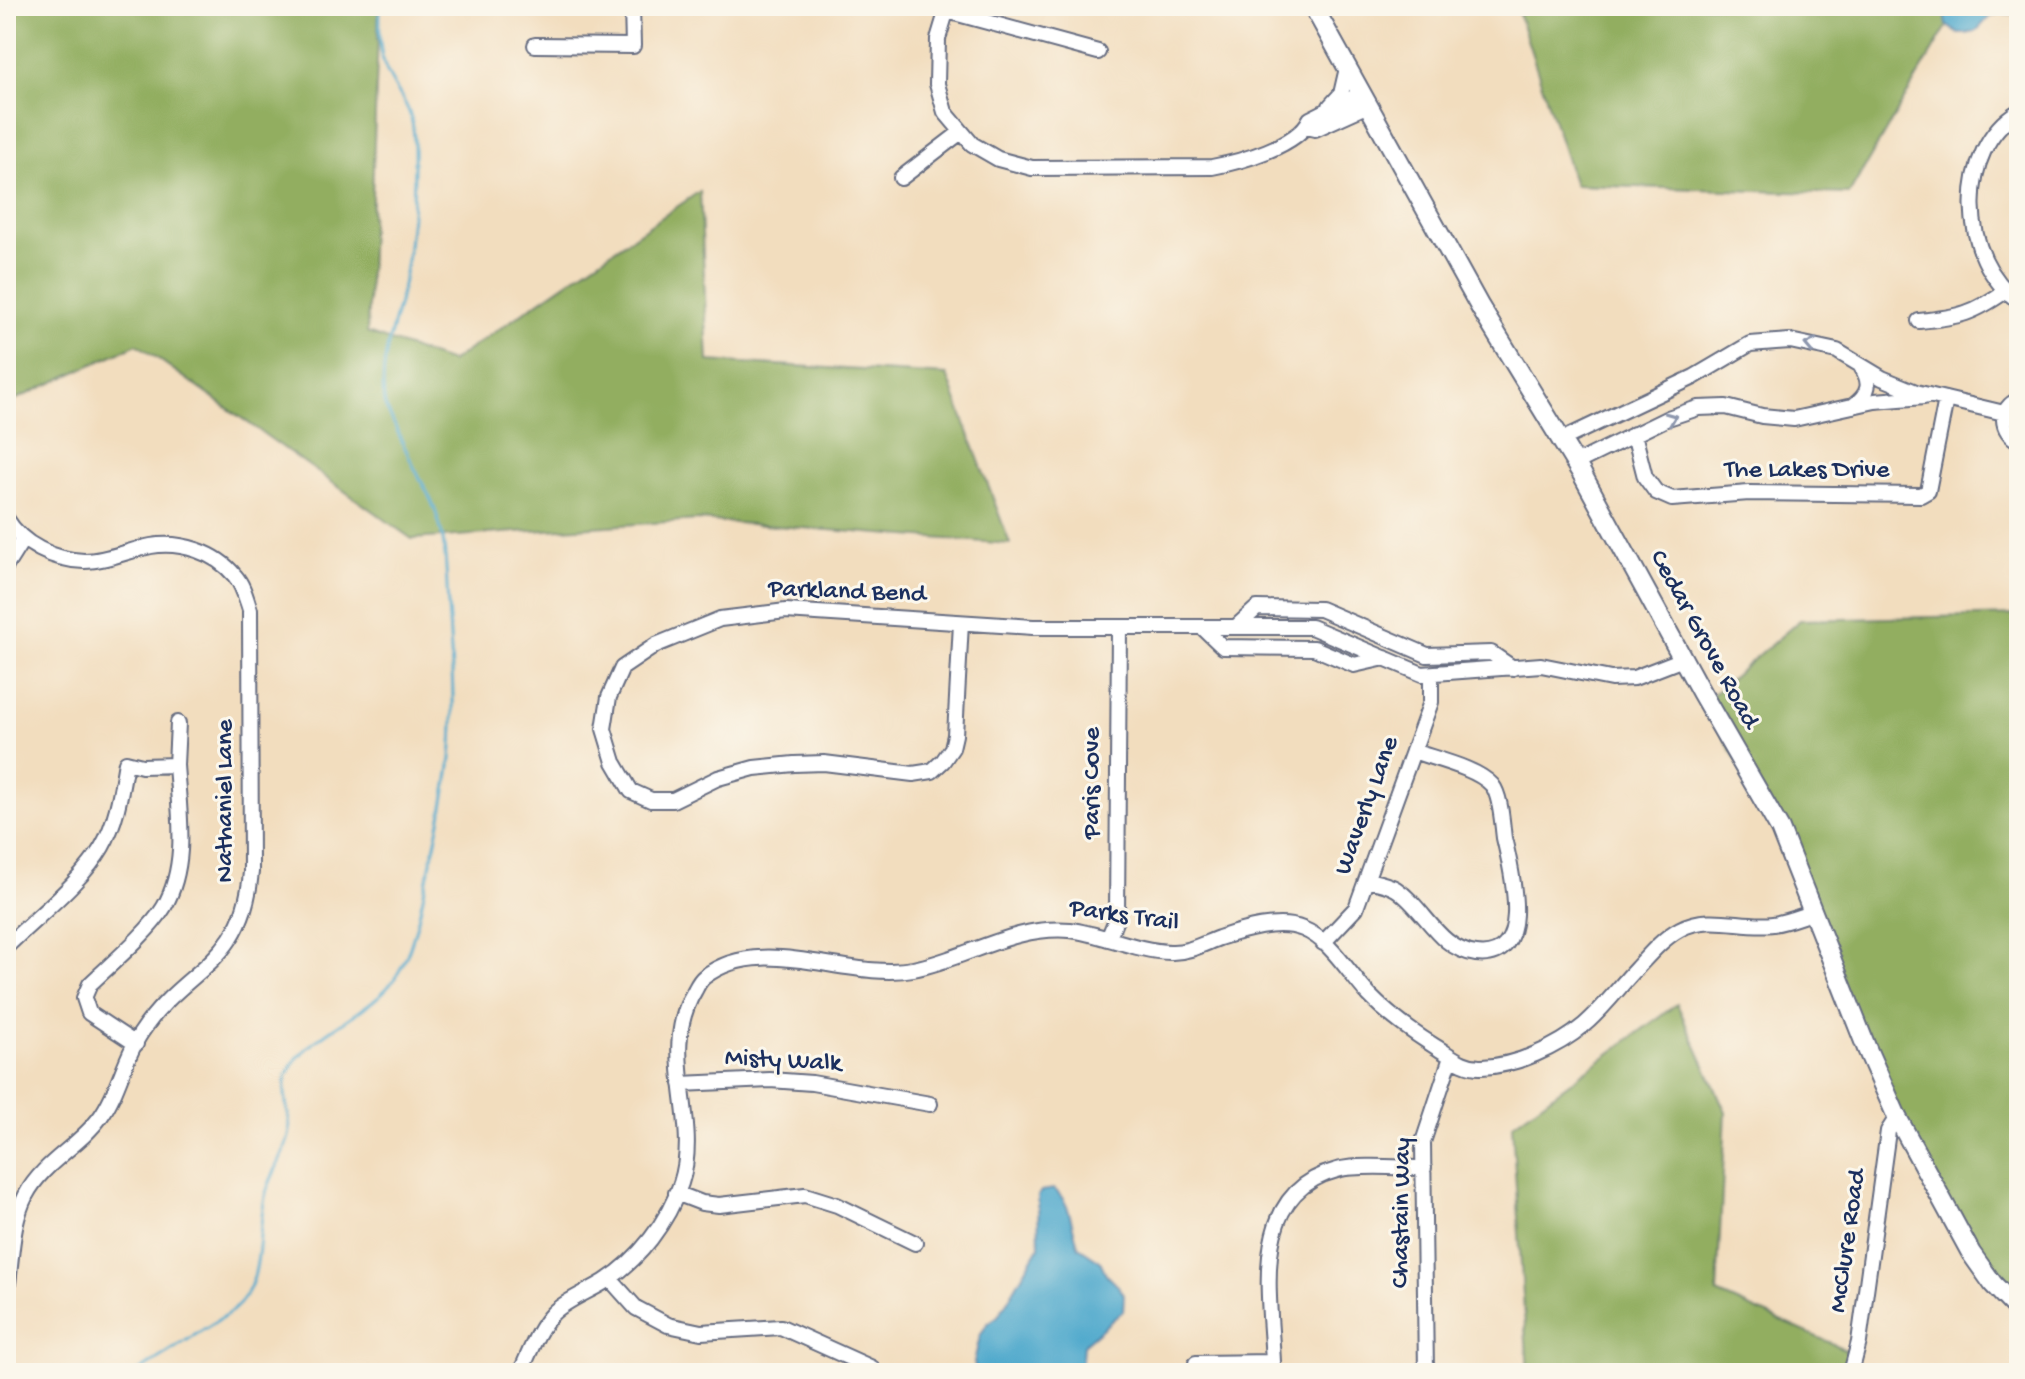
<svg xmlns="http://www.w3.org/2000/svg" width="2025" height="1379" viewBox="0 0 2025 1379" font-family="'Gochi Hand',sans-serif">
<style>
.forest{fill:#92ae60;stroke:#566e5f;stroke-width:2}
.water{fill:#4ea8cc;stroke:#346c95;stroke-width:2}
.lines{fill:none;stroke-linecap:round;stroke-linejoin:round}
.stream{stroke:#4ea8cc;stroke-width:3}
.minor-casing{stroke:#666c80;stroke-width:18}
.major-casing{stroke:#666c80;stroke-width:22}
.minor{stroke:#fff;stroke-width:14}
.major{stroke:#fff;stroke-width:18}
.oneway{stroke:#8d97ae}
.labels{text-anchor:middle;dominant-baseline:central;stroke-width:6;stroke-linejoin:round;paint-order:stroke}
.street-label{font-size:26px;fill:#1b2f5e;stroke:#fbf7ec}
</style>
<rect width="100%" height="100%" fill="#fbf7ec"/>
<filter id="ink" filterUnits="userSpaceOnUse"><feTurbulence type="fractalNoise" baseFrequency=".0125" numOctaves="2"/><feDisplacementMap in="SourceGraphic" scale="16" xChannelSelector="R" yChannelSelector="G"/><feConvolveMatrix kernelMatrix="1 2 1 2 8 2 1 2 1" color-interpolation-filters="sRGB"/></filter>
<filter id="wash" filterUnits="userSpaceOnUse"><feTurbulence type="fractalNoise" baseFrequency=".006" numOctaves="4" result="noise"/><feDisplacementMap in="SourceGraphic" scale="32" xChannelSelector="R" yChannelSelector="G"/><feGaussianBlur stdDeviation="1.8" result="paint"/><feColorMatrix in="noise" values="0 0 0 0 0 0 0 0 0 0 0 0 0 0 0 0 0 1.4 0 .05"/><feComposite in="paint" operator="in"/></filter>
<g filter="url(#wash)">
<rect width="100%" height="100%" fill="#f2ddbe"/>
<path class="forest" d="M6,6h373l-12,327 84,29 249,-171 8,170 239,14 63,169 -312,-24 -286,19 -275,-195 -131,60z
M1516,6h439l-5,15 -101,173 -274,-9z
M2019,615v700l-94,-132 -139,-334 -82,-147 96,-82z
M1677,1004l49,108 -9,181 132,58 7,22h-328l-16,-248z"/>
<path class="water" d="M1946,6h73v9c-8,-2 -20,-3 -27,1 -15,9 -9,18 -33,18l-13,-9 -2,-11z
M1054,1189c18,14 17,39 25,58l21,14 6,13 14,14 4,7 -1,16 -40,34 -2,28h-105l-2,-11 6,-26 7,-12 11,-8 7,-11 34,-58 -1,-51 3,-5z"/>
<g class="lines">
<path class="stream" d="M136,1373l96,-62c35,-28 23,-78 34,-118 6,-20 18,-37 23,-57 4,-17 -7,-35 -4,-54 10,-46 87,-65 112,-107 17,-28 22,-61 29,-92 10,-41 20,-84 25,-125 5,-51 0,-102 -3,-152 -2,-30 -1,-62 -11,-90 -5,-18 -15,-33 -23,-49 -10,-20 -18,-41 -29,-61 -8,-45 11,-82 19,-126 8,-46 11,-93 10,-140 -1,-37 -17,-43 -29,-73 -7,-18 -5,-42 -5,-61"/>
</g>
</g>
<g filter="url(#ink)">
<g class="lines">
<g class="minor-casing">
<path id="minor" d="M948,6l-10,33 -1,45 8,28 27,32 26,15 34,9 180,-1c27,-5 86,-21 98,-48l52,-26
M947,11l151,41
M535,45l98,1 -1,-40
M1330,106l11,-12 6,-26
M2019,111c-64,38 -60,150 0,190
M1306,127l9,2 53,-24
M901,178l60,-46
M1919,321c41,-4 54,-7 88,-31
M2019,400c-21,7 -19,32 0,41
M1853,406c17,-13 19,-23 7,-41
M1634,434l11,43 11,15 16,7 77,-6 172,2 7,-4 18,-92
M1561,440l133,-63 56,-33 40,-3 47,10 45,27 34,14 88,21
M1576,463l92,-45 30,-10 28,-1 36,9 32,3 81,-18 49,-4
M6,518c16,27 48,42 78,43 22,0 46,-11 67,-15 29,-5 65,6 84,30 8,9 11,22 15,34l1,262c-8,95 -67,94 -110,161 -17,25 -22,58 -40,83 -21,30 -58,46 -75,79 -16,30 -14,70 -20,102
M6,566l17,-27
M961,623l-6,112 -3,13 -9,13 -11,10 -19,3 -89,-11 -30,1 -40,4 -36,10 -45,22h-22l-20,-9 -17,-29 -10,-33 5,-32 13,-29 34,-23 64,-26 66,-8 247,16h278l111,47 119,-9 70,14 23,-1 49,-19
M1237,626l20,-18 63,1 107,46 64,-2 22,15
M1202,627l21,20 91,1 40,17 31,-7
M176,765l2,-42
M1367,880c9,2 21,4 29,9 29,19 42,60 80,65 60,7 35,-85 28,-116 -2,-15 -3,-42 -12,-53 -15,-17 -57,-26 -79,-34
M1108,939l9,-22 2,-290
M1323,943l33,-35 75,-206v-28
M6,947c29,-29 76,-65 96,-100 15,-26 19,-56 24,-85l16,4 34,-1c3,46 13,99 -12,142 -15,25 -52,56 -74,77l-6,14 5,15 47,31
M681,1084l89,-4 42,3 118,21
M676,1193l26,10 17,2 86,-10 32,10 78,38
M610,1279l26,29 32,17 33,7 80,-5 91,41 -2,5
M1196,1363l77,-1c-3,-69 -24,-169 64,-192 21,-6 64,-2 87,-2
M520,1373c10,-21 17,-43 33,-60 13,-13 35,-21 51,-31 35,-22 64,-60 77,-99 21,-63 -24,-130 14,-193 2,-4 5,-10 9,-13 57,-45 144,4 209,-8 53,-10 100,-44 157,-39 33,4 66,21 100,22 17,1 33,-8 49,-14 24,-8 59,-19 84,-9 28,11 46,45 66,66 20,21 43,37 67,52 15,9 28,21 46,20 34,-1 76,-20 102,-42 19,-16 35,-38 52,-56 13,-14 27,-31 44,-40 30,-16 62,-1 93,-5 14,-2 28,-8 41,-12
M1426,1373l-3,-231 28,-85
M1851,1373l8,-31 29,-211 9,-14"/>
</g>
<g class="major-casing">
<path id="major" d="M1313,6l167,301 102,167 119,218 79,137 87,220 30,68 74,136 22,31 26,27"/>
</g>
<use href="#minor" class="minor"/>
<use href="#major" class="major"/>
</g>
<defs><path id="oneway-chevron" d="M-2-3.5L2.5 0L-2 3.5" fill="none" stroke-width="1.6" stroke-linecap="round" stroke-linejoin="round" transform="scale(2)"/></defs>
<g class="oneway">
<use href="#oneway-chevron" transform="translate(1810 345) rotate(-168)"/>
<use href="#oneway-chevron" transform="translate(1671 418) rotate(-22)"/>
</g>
</g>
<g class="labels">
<g class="street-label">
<text x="1807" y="471">The Lakes Drive</text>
<text transform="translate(847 593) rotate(2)">Parkland Bend</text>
<text transform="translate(1703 640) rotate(61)">Cedar Grove Road</text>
<text transform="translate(1093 783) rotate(-90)">Paris Cove</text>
<text transform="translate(226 801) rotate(-90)">Nathaniel Lane</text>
<text transform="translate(1368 806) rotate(-70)">Waverly Lane</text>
<text transform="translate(1124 917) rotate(8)">Parks Trail</text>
<text transform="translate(783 1062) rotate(3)">Misty Walk</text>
<text transform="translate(1403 1213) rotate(-89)">Chastain Way</text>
<text transform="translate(1849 1241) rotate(-82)">McClure Road</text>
</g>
</g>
<rect width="2025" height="1379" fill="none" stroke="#fbf7ec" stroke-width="32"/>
</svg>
